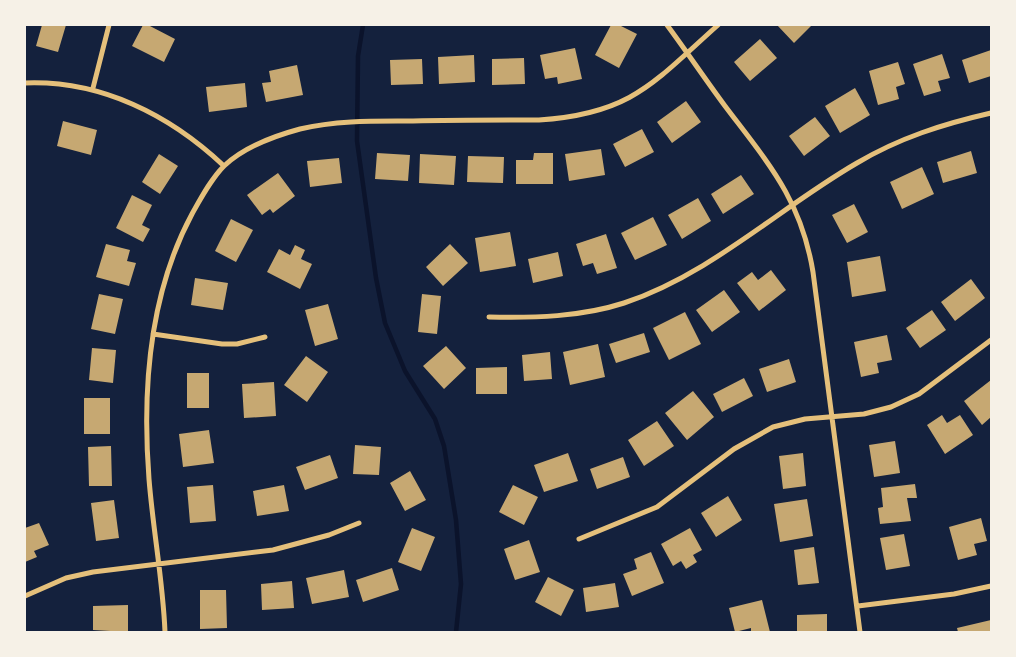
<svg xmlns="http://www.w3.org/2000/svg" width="1016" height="657" viewBox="0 0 1016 657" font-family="'Varela Round',sans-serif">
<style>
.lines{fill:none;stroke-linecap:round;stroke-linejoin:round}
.stream{stroke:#0b132b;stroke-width:4.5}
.building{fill:#c6a872}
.minor{stroke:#e5c07b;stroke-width:5}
</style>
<rect width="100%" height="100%" fill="#14213d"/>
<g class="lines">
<path class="stream" d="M363,25l-5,31 -1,85 19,137 9,45 20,48 30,48 9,27 12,74 5,64 -5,48"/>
</g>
<path class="building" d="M42,25h24l-8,27 -22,-6z
M143,25h5l27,14 -11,23 -32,-16z
M611,25h8l18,9 -18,34 -24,-13z
M777,25h35l-18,18z
M760,39l17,19 -27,23 -16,-19z
M575,48l7,31 -24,5 -1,-7 -12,2 -5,-24z
M991,50v26l-22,7 -7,-23z
M942,54l8,24 -12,3 3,10 -17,5 -11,-32z
M474,55l1,27 -36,2 -1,-27z
M524,58l1,26 -33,1v-26z
M422,59l1,25 -32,1 -1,-25z
M898,62l7,22 -9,3 3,12 -21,6 -9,-34z
M297,65l6,30 -37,7 -4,-19 9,-1 -2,-11z
M245,83l2,24 -38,5 -3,-25z
M855,88l15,27 -30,18 -15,-27z
M686,101l15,21 -29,21 -15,-21z
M815,117l15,19 -26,20 -15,-20z
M63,121l34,9 -6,25 -34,-9z
M642,129l12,23 -29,15 -12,-23z
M601,149l4,26 -36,6 -4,-27z
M971,151l6,22 -34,10 -6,-21z
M377,153l33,2 -2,26 -33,-2z
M534,153h19v31h-37v-24h17z
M159,154l19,12 -18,28 -18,-12z
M420,154l36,2 -2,29 -35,-2z
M468,156l36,1 -1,26 -36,-1z
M339,158l3,25 -32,4 -3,-26z
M922,167l12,27 -32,15 -12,-27z
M278,173l17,23 -22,17 -3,-4 -8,6 -15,-20z
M741,175l13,19 -31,20 -12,-20z
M132,195l20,10 -10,20 8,4 -7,13 -27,-14z
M698,198l13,23 -29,18 -14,-24z
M854,204l14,28 -21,11 -15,-28z
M653,217l14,28 -32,15 -14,-27z
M231,219l22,11 -17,32 -21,-11z
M510,232l6,34 -36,6 -5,-34z
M606,234l11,34 -20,6 -4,-11 -10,3 -7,-22z
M106,244l24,6 -3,11 9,2 -7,23 -33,-9z
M450,244l18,19 -25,23 -17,-19z
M295,245l10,5 -4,9 11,5 -12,25 -33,-17 12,-23 11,6z
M558,252l5,24 -30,7 -5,-24z
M880,256l6,35 -34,6 -5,-35z
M771,270l15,20 -27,21 -22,-28 15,-11 6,8z
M195,278l33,5 -5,27 -32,-5z
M971,279l14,19 -30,23 -14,-19z
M724,290l16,22 -28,20 -16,-22z
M99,294l24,5 -8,35 -24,-5z
M422,294l19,2 -4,38 -19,-2z
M328,304l10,35 -23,7 -10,-36z
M932,310l14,20 -26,18 -14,-20z
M685,312l16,32 -32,16 -16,-32z
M644,333l6,19 -34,11 -7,-19z
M887,335l5,25 -15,3 2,10 -18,4 -7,-35z
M598,344l7,33 -35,8 -7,-33z
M446,346l20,22 -22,21 -21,-23z
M92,348l24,2 -3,33 -24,-3z
M550,352l2,27 -28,2 -2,-26z
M306,356l22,16 -21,30 -23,-17z
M789,359l7,23 -29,10 -8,-23z
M507,367v27h-31v-26z
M187,373h22v35h-22z
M744,378l9,18 -31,16 -9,-18z
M991,380v37l-9,8 -18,-24z
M274,382l2,34 -32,2 -2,-34z
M693,391l21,26 -27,23 -22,-27z
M84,398h26v36h-26z
M942,415l5,8 13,-8 13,20 -28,19 -18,-29z
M657,421l17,25 -30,20 -16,-26z
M209,430l5,33 -31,4 -4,-33z
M895,441l5,32 -26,4 -5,-32z
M355,445l26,2 -2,28 -26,-1z
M111,446l1,40h-23l-1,-39z
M568,453l10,28 -34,11 -10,-27z
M803,453l3,33 -23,3 -4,-33z
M330,455l8,23 -33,12 -9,-23z
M623,457l7,20 -33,12 -7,-20z
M410,471l16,29 -21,11 -15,-28z
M915,484l2,14h-10l4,23 -31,3 -2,-16 5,-1 -2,-19z
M213,485l3,36 -26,2 -3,-36z
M284,485l5,26 -32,5 -4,-25z
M513,485l25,12 -14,28 -25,-13z
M728,496l14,24 -26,17 -15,-24z
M807,499l6,37 -33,6 -6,-38z
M114,500l5,38 -23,3 -5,-38z
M981,518l6,23 -13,3 3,11 -19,5 -9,-33z
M39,523l10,22 -15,6 3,6 -12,5v-34z
M412,528l23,9 -14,34 -23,-9z
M690,528l12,22 -9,5 4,7 -11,7 -5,-8 -8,5 -12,-22z
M904,534l6,32 -24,4 -6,-32z
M529,540l11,32 -25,8 -11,-31z
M814,547l5,36 -21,2 -4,-35z
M651,552l13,31 -32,13 -9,-22 14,-5 -3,-10z
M392,568l7,22 -36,12 -7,-22z
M344,570l5,27 -37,7 -6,-26z
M548,577l26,13 -13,26 -26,-14z
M292,581l2,27 -32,2 -1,-26z
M615,583l4,24 -33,5 -3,-24z
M200,590h26l1,38 -27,1z
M762,600l8,32h-19v-4l-16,4 -6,-24z
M128,605v27l-35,-2v-24z
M827,614v18h-30v-17z
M991,620v12h-33l-1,-4z"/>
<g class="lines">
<path class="minor" d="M667,25c20,27 38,54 58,81 43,57 76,93 88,166l47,360
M25,83c76,-3 145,32 199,83
M93,88l16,-63
M489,317c45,1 92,0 135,-14 87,-29 155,-95 233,-140 42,-25 86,-39 134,-50
M153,334l69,10h15l28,-7
M579,539l78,-32 77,-58 39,-22 32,-8 59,-5 27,-7 28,-13 72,-54
M25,596l41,-18 27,-6 180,-22 56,-15 30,-12
M858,606l96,-12 37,-8
M165,632c-2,-51 -12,-102 -16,-153 -7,-90 0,-185 43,-265 9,-16 19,-35 32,-48 19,-18 50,-30 76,-37 37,-9 75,-8 113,-8 42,-1 84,-1 126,-1 92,-6 114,-37 179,-95"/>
</g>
<rect width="1016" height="657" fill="none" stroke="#f6f1e7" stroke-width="52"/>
</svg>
